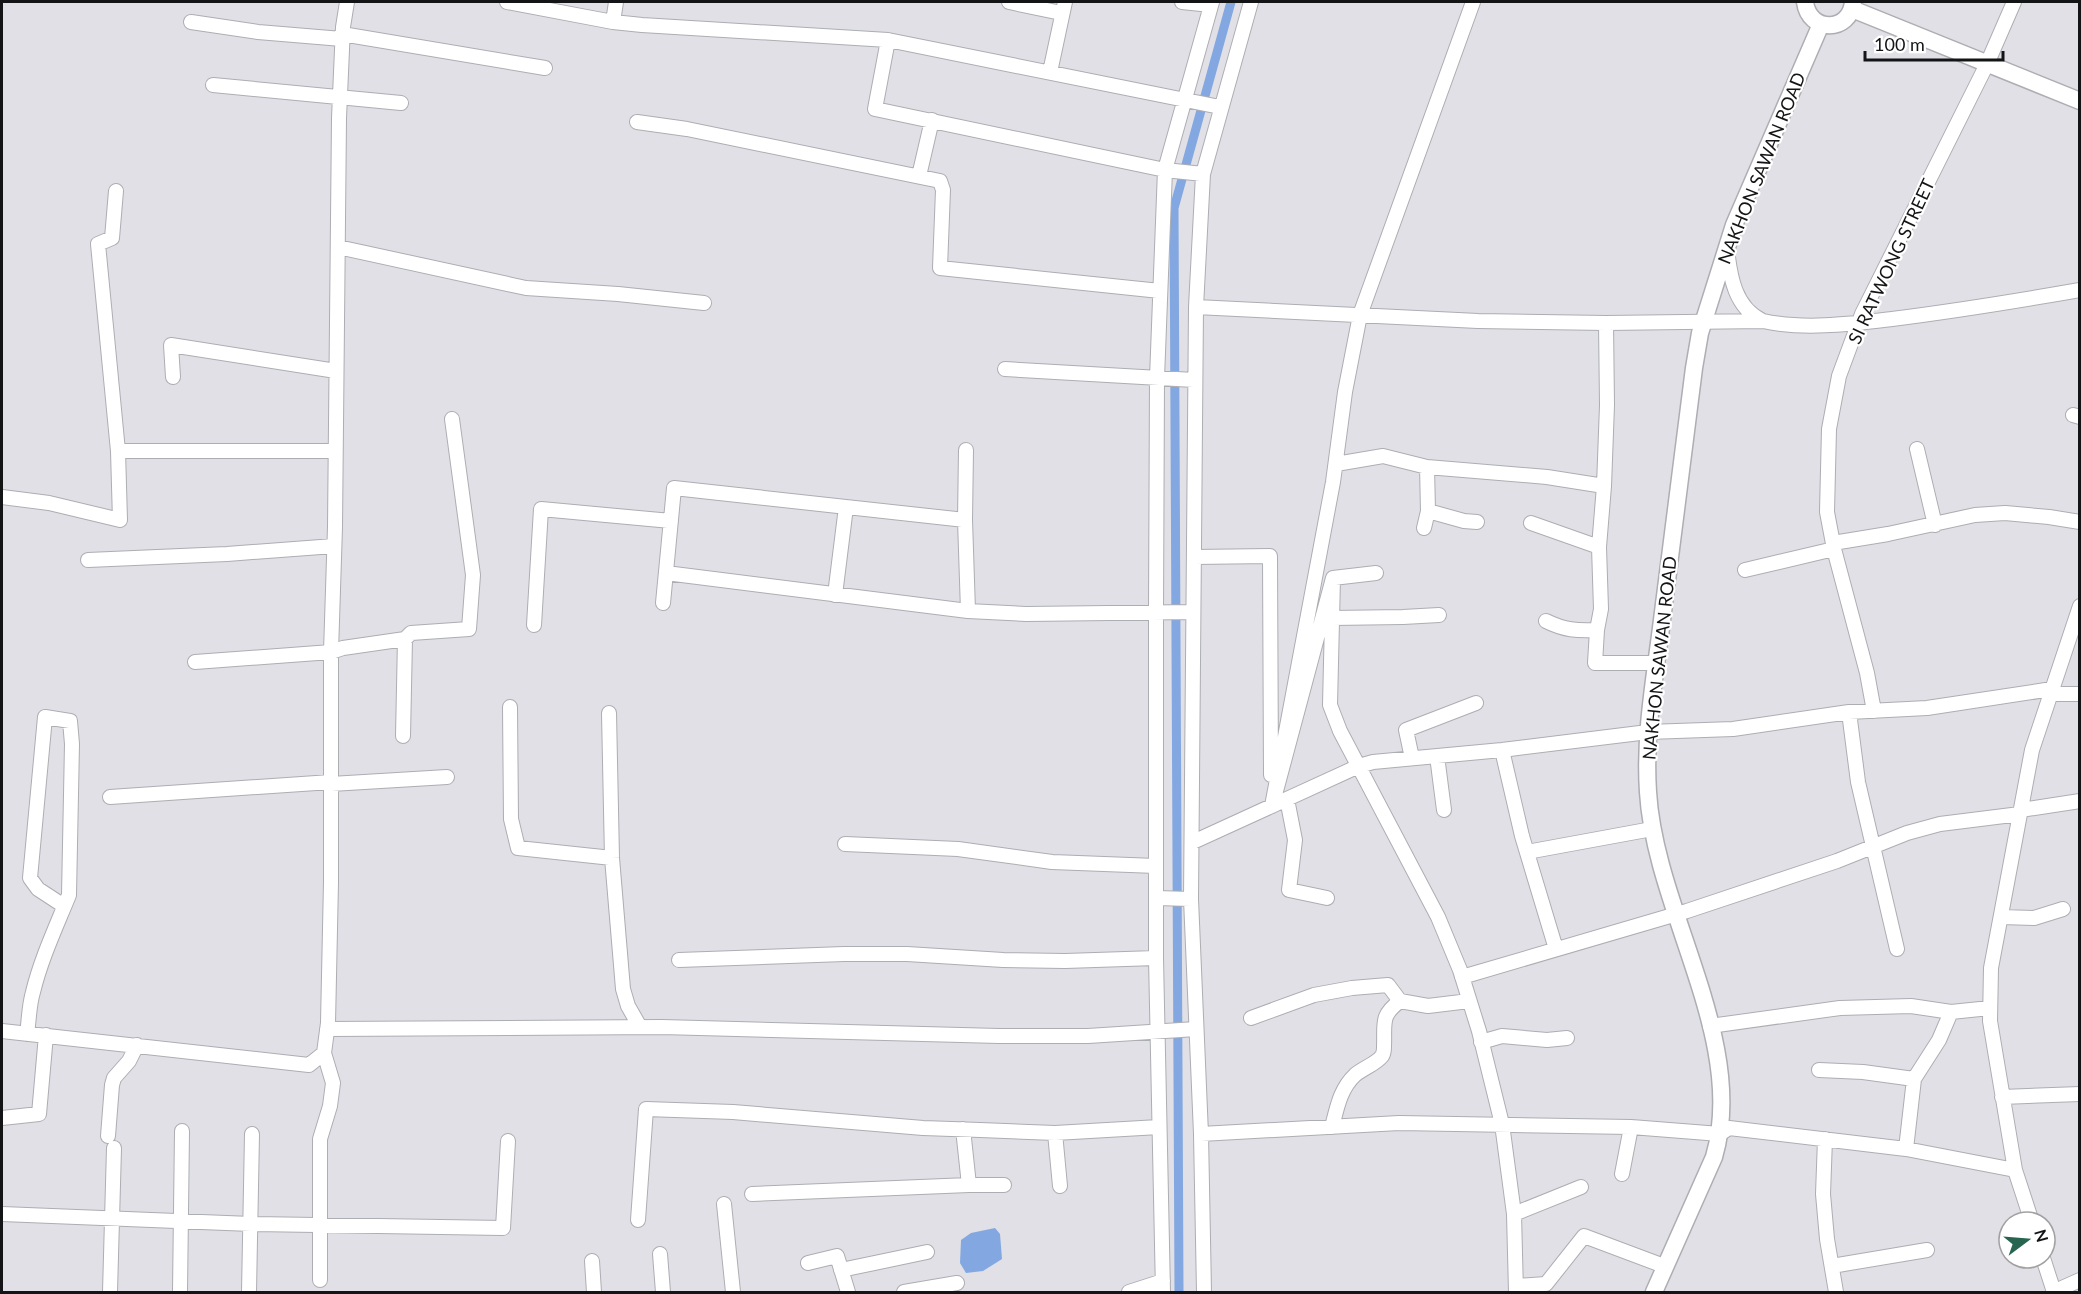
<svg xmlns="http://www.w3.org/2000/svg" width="2081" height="1294" viewBox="0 0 2081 1294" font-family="Lato,sans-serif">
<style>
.water{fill:#83a7e0}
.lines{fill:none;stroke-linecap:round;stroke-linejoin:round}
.canal{stroke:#83a7e0;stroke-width:9}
.minor-casing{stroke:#adaeb2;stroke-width:16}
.major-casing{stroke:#adaeb2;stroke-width:19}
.minor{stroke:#fff;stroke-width:14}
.major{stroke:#fff;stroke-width:16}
.labels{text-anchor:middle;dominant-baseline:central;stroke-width:4.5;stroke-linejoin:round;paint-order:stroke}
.street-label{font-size:18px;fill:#131415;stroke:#fff}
</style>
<rect width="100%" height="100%" fill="#e0e0e6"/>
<path class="water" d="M995,1228l5,6 2,25 -19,12 -17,2 -6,-10 1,-23 10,-7z"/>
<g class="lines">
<path class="canal" d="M1179,1292l-5,-1084 57,-206"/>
<g class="minor-casing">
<path id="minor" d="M507,2l106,20 29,3 246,15 332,67
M1009,2l52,11
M1182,2l29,3
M1473,2l-113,313 -15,77 -12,90 -61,324 61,-228 -3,127 10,26 98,186 22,53 19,61 23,93 12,90 2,78
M191,22l67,10 84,7
M613,22l3,-20
M342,34l203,34
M888,40l-13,69 290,61 38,4
M1050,72l15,-70
M213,85l188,18
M637,122l50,7 253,52 3,9 -3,78 220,23
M919,176l13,-56
M116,191l-4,47 -14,6 20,207
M338,247l188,41 92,6 86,9
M1727,249c3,28 8,59 36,72
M1196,307l282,14 128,2 157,-2c41,9 87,3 129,-2 63,-8 125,-18 188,-29
M1606,323l1,82 -3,81 -5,61 2,62 -4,21 -2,33h61
M1005,369l189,11
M173,377l-2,-32 165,26
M2073,415l7,2
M1917,449l18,76
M966,450l-1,70 3,91
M1336,464l47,-8 44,11 120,10 57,9
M2,497l47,6 71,17 -2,-69h217
M1428,511l36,10 13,1
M1531,523l68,24
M1424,528l4,-17 -1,-44
M1833,543l55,-9 87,-19 30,-2 44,4 31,5
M1194,557l76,-1 1,219
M88,560l139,-6 107,-8
M1745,570l89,-21
M666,573l302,38 58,3 167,-2
M1333,578l43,-5
M835,595l11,-88
M663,603l11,-115 291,32
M1332,618l71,-1 36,-2
M1546,621c18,9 31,10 51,9
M534,625l7,-116 130,12
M195,662l136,-10 12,-4 62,-9 6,-6 58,-4 4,-54 -21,-156
M2050,694h30
M510,707l1,112 7,29 94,10
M1874,711l-7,-38 -33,-124 -7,-37 2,-83 10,-53 23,-62 125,-250 27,-62
M1849,712l9,70 39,167
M609,713l3,145 11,131 5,17 12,21
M403,736l2,-97
M1502,750l20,86 34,113
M1437,756l7,54
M1412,758l-6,-28 70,-27
M331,784l116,-7
M110,797l221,-15
M1287,799l8,41 -6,50 38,8
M2021,810l59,-9
M1193,842l166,-76 14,-4 129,-12 146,-18 85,-3 116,-17 78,-4 125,-19
M845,844l113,5 94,13 104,4
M1527,852l125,-23
M1156,898l35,1
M2001,917l33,1 29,-9
M679,960l165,-6h63l96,6 62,1 91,-3
M1462,977l225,-66 150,-50 70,-28 33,-9 80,-10
M1251,1018l63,-23 38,-7 36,-3 12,16 28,5 41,-5
M1710,1026l130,-18 71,-2 40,6
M327,1029l335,-2 337,9h89l108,-7
M2,1031l307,34 15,-12 4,-30 3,-141v-230l4,-125 4,-409 4,-91 4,-25
M27,1034c2,-14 2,-29 6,-42 8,-33 23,-65 36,-97l3,-151 -2,-23 -25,-4 -15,161 8,11 26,17
M1481,1042l21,-6 45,4 20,-2
M1819,1070l44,2 51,7
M2002,1097l78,-3
M2,1118l37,-4 7,-79
M1332,1127c5,-19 8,-38 23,-52 8,-7 21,-11 27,-19 2,-3 2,-6 2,-9 1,-24 -4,-31 16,-46
M1055,1133l5,53
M1201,1134l198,-11 232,4 89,7 9,-6 177,21 109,21
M108,1136l4,-51 2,-7 15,-17 8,-16
M1825,1139l-2,55 4,45 9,53
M1906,1149l8,-70 25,-39 12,-28 39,-4
M1622,1174l9,-47
M969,1185h35
M752,1194l217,-9 -6,-56
M724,1204l9,88
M2,1214l249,10 252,4 5,-87
M1514,1214l67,-27
M638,1220l8,-111 87,3 190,16 57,2 75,3 104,-6
M2032,1222l-17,-52 -25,-149 1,-53 41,-218 48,-144
M660,1254l3,38
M2043,1258l11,34
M592,1261l2,31
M808,1263l29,-7 11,36
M1832,1266l95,-16
M841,1270l86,-18
M320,1280v-141l10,-33 3,-23 -9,-30
M1516,1286l30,-2 38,-48 80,30
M110,1292l4,-144
M180,1292l2,-161
M249,1292l3,-158
M904,1292l53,-9
M1129,1292l34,-11
M1163,1292l-7,-334v-345l1,-235 8,-208 47,-168
M1204,1292l-3,-158 -10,-235 5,-592 7,-133 48,-172
M2053,1292l27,-12"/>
</g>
<g class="major-casing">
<path id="major" d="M1805,2c4,31 45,31 48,0
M1852,9l228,92
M1654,1292l60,-135c34,-117 -59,-246 -66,-365 -4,-58 7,-115 14,-172 10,-84 21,-168 32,-252l6,-35 34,-108 87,-201"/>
</g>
<use href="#minor" class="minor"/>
<use href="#major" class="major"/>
</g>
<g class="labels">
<g class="street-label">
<text transform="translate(1761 168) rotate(-68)">NAKHON SAWAN ROAD</text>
<text transform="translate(1891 261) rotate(-65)">SI RATWONG STREET</text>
<text transform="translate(1659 658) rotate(-84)">NAKHON SAWAN ROAD</text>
</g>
</g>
<rect width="2081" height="1294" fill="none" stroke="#131415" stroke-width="6"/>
<g transform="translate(2027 1240) rotate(74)"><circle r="28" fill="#ffffff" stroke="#a1a1a1" stroke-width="1.5"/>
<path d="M0-4.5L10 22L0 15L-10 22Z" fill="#276551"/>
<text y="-9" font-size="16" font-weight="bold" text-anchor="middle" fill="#131415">N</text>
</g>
<path d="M1865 51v9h138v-9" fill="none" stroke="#131415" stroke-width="3"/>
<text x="1874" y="51" font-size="18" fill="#131415" stroke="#ffffff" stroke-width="4.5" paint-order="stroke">100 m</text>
</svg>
